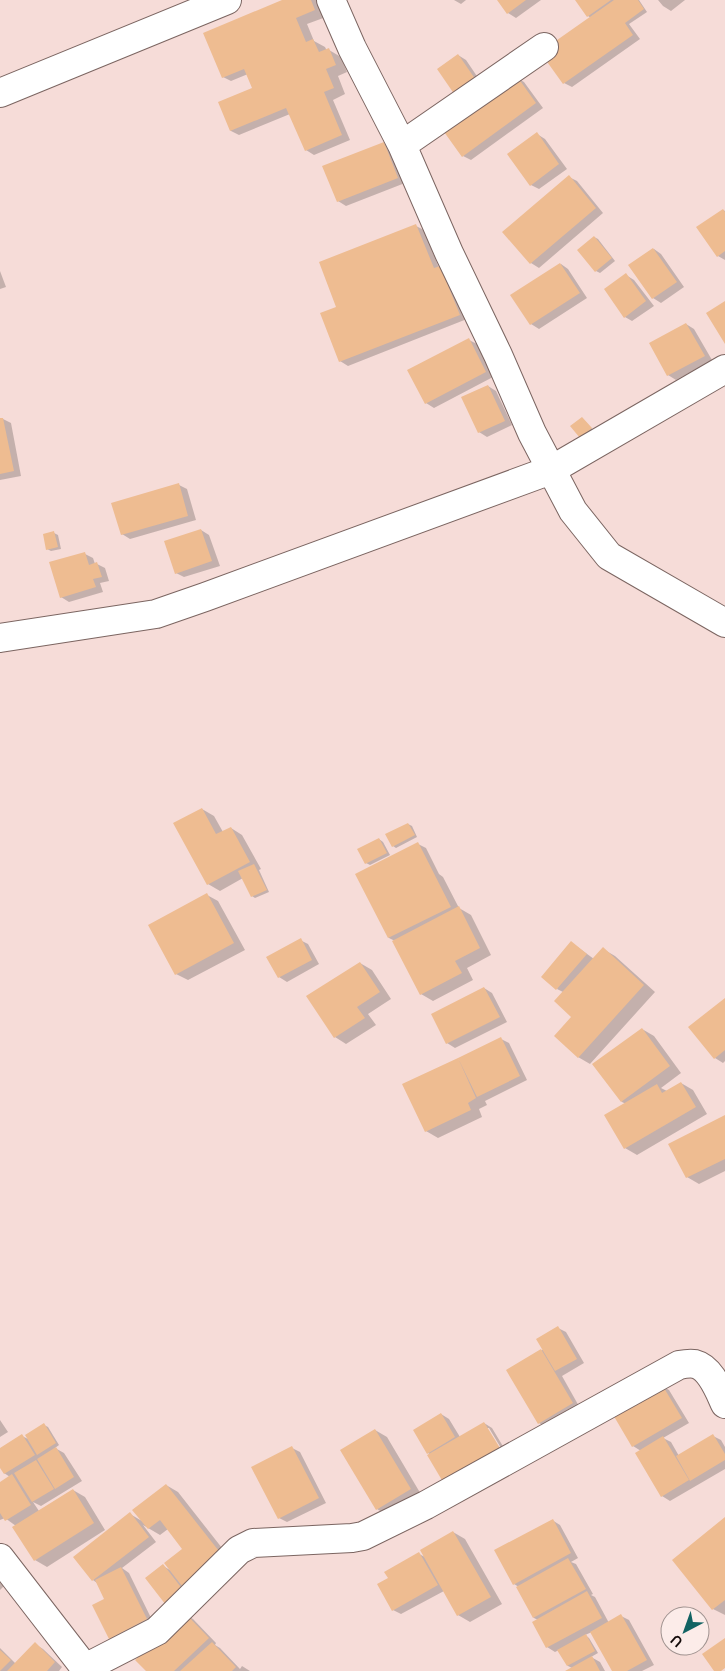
<svg xmlns="http://www.w3.org/2000/svg" width="725" height="1671" viewBox="0 0 725 1671" font-family="Lato,sans-serif">
<style>
.shadow{fill:#0003;fill-rule:evenodd}
.building{fill:#eebc91}
.lines{fill:none;stroke-linecap:round;stroke-linejoin:round}
.street-casing{stroke:#7b6561;stroke-width:30}
.street{stroke:#fff;stroke-width:28}
</style>
<rect width="100%" height="100%" fill="#f6dcd8"/>
<path class="shadow" d="M285,0h34l7,17 -19,7 7,17 11,6 2,4 2,-1 12,7 6,15 -9,4 7,18 -12,6 17,40 -36,15 -8,-5 -16,-36 -51,21 -8,-4 -11,-28 33,-14 -5,-15 -17,7 -8,-4z
M454,0h12l-5,4z
M498,0h43l-25,18 -8,-5z
M577,0h62l8,12 -18,12 11,15 -68,48 -8,-4 27,-65 -3,-2z
M658,0h27l-14,11 -8,-5z
M458,55l8,5 21,31 -49,-22z
M516,77l8,5 19,26 -72,52 -8,-4z
M537,134l8,5 22,30 -28,20 -8,-4z
M383,143l8,5 14,35 -59,23 -8,-5z
M569,177l8,4 26,32 -64,55 -8,-5 -27,-31z
M723,210l2,1v49l-7,-4z
M416,226l8,4 15,38 9,4 19,47 -119,47 -8,-5 -2,-54z
M594,237l4,2 17,22 -15,12 -4,-2z
M654,249l7,5 23,33 -23,16 -8,-5 -23,-33z
M561,264l7,5 19,29 -48,31 -8,-5z
M0,271l6,16 -6,2z
M626,275l8,5 20,26 -22,15 -7,-4z
M686,324l8,5 18,31 -36,20 -8,-5z
M469,340l8,4 16,33 -59,31 -8,-5z
M488,386l8,5 16,34 -25,12 -8,-5z
M582,418l12,13 -14,6z
M0,419h3l8,4 10,53 -21,4z
M179,485l8,4 9,31 -66,19 -8,-5z
M201,530l8,5 11,31 -36,11 -8,-4z
M54,533l4,2 3,14 -10,2 -4,-2z
M85,554l8,4 2,6h2l8,4 4,13 -9,2 3,9 -34,10 -8,-5z
M202,809l12,7 9,16 8,-4 11,7 19,34 -2,1 10,22 -14,6 -3,-2 -9,-18 -23,13 -12,-7z
M408,824l4,2 5,11 -21,11 -3,-2z
M379,839l4,3 7,13 -20,10 -4,-2z
M418,844l8,4 13,26 4,3 16,31 12,7 20,40 -24,13 6,12 -40,21 -12,-7 -26,-53 -6,-3 -32,-63z
M207,895l11,6 27,49 -57,30 -12,-6z
M300,940l8,4 11,20 -32,18 -8,-5z
M572,943l22,16 9,-10 12,7 40,36 -65,72 -12,-7 -5,-40 -10,-25 -6,-3z
M360,963l12,7 19,29 -23,15 8,11 -30,19 -11,-7z
M484,988l8,5 15,29 -52,26 -8,-5z
M725,1000v61l-2,2 -8,-5z
M642,1029l12,7 27,37 -20,15 6,3 14,-8 12,7 14,24 -70,41 -12,-7 1,-44 -4,-2 -28,-38z
M501,1039l8,4 18,37 -42,21 2,4 -8,4 3,8 -44,21 -12,-7 32,-71 4,2z
M725,1117v54l-26,13 -12,-7z
M558,1328l8,4 18,31 -22,13 18,32 -33,20 -8,-5 -31,-53 36,-21z
M661,1385l8,5 20,33 -26,15 8,4 8,14 34,-20 8,4 4,7v22l-55,32 -8,-5 -21,-45 -8,-5z
M441,1414l8,5 11,18 24,-14 8,5 18,30 -55,32 -8,-4 -18,-30 2,-1 -3,-2 -13,-23zM486,1428h3l18,30 -2,1z
M0,1420l8,12 -8,5z
M44,1425l4,2 11,18 -4,3 9,5 18,28 -41,25 -8,-4 6,9 34,-21 12,7 20,33 -58,37 -12,-7 -19,-34 -11,-8 -5,2v-37l10,-6 -6,-4 -4,-7v-17l22,-13 8,4z
M375,1430l12,7 35,59 -34,20 -11,-7z
M292,1448l8,4 26,51 -39,19 -8,-4z
M166,1485l12,7 55,70 -39,30 -11,-6 11,14 -16,13 -15,-47 7,4 14,-21 -16,-20 -8,6 -17,-10 13,17 -34,26 7,5 25,51 -36,18 -8,-4 -4,-38 -9,-17 -4,-3 37,-66 12,7z
M725,1519v96l-12,-6z
M552,1520l8,5 18,33 -7,4 5,2 17,30 -2,1 4,2 14,26 12,-7 8,4 25,45 -12,6h-29l-21,-39 -7,3 4,3 9,15 -7,4 9,5 5,9h-38l5,-3 -4,-2 -9,-16 -4,2 -8,-5 -9,-27 -4,-2 -16,-30 1,-1 -5,-3z
M453,1532l12,7 37,65 -32,18 -12,-7 -14,-24 -43,23 -8,-4 -4,-32 30,-24 6,3z
M0,1575l8,7 -8,8z
M185,1614l8,5 23,24 -1,2 5,3 20,21 2,-3 8,5h-102z
M35,1644l8,5 19,18 -3,4h-59v-23l16,16z"/>
<path class="building" d="M282,0h29l4,10 -19,8 10,24 7,-3 6,13 10,-4 7,17 -10,4 8,19 -10,4 18,43 -37,16 -19,-43 -56,23 -12,-29 34,-14 -8,-19 -22,9 -19,-45z
M497,0h29l-19,14z
M575,0h36l-24,17z
M614,0h24l6,9 -19,14 8,12 -70,49 -23,-32z
M458,54l22,32 -21,15 -22,-32z
M516,75l20,28 -74,54 -20,-28z
M537,132l22,32 -29,22 -23,-32z
M384,142l14,36 -61,24 -15,-36z
M569,175l27,33 -66,56 -28,-32z
M723,209l2,3v39l-8,6 -21,-30z
M416,224l18,44 6,-2 20,49 -121,47 -19,-49 16,-6 -17,-45z
M594,236l18,22 -17,14 -18,-22z
M653,248l24,34 -25,17 -24,-34z
M560,263l20,30 -50,32 -20,-30z
M626,273l20,28 -22,17 -20,-29z
M725,301v43l-19,-31z
M686,323l19,33 -38,20 -18,-33z
M469,338l17,34 -61,32 -18,-34z
M488,385l17,36 -27,12 -17,-36z
M582,417l10,11 -12,10 -10,-12z
M0,418h3l11,53 -14,3z
M179,483l9,33 -67,19 -10,-32z
M201,529l11,32 -37,13 -11,-33z
M54,531l4,16 -12,3 -3,-16z
M85,552l4,13 8,-3 5,15 -9,2 3,8 -36,11 -11,-36z
M202,808l14,26 15,-7 19,35 -43,23 -34,-62z
M408,823l7,12 -23,12 -7,-13z
M379,838l8,15 -22,11 -8,-15z
M418,842l33,65 -63,31 -33,-64z
M254,864l13,26 -16,7 -13,-26z
M207,893l27,50 -59,32 -27,-50z
M459,906l21,42 -25,13 7,12 -42,22 -28,-54z
M301,938l11,22 -34,18 -12,-21z
M571,941l16,13 -31,36 -15,-13z
M603,947l41,38 -66,73 -24,-22 17,-19 -17,-16z
M360,962l20,30 -23,15 8,11 -31,20 -28,-42z
M484,987l16,30 -54,27 -15,-30z
M725,998v52l-11,9 -26,-32z
M642,1028l28,38 -49,36 -29,-38z
M501,1037l19,39 -43,21 -19,-39z
M458,1058l18,40 -8,5 3,7 -46,22 -23,-48z
M681,1082l15,25 -72,42 -20,-34 53,-31 5,9z
M725,1115v44l-39,19 -18,-34z
M558,1326l19,33 -22,12 -19,-32z
M541,1349l32,54 -35,21 -32,-54z
M661,1383l21,35 -50,29 -20,-34z
M441,1413l14,24 -28,17 -14,-24z
M484,1422l19,31 -57,34 -19,-32z
M44,1423l12,20 -19,12 -12,-20z
M375,1429l36,60 -35,21 -36,-60z
M22,1434l13,21 -31,19 -4,-6v-20z
M713,1434l12,20v6l-35,21 -14,-25z
M663,1436l26,44 -28,17 -26,-44z
M292,1446l27,52 -41,21 -27,-52z
M56,1447l18,30 -19,12 -18,-30z
M36,1460l18,29 -22,13 -18,-29z
M12,1474l19,31 -26,16 -5,-8v-31z
M166,1484l56,71 -40,31 -18,-23 18,-14 -22,-29 -12,9 -16,-19z
M73,1489l21,34 -60,38 -22,-34z
M130,1512l19,25 -57,44 -19,-24z
M725,1517v83l-13,10 -40,-50z
M553,1519l18,34 -58,32 -19,-35z
M453,1531l38,66 -34,19 -37,-66z
M419,1552l19,33 -46,26 -15,-27 11,-6 -4,-6z
M568,1558l18,31 -53,29 -17,-31z
M163,1564l24,31 -18,14 -24,-31z
M121,1567l26,52 -38,20 -17,-34 12,-6 -9,-19z
M587,1591l15,27 -56,30 -14,-26z
M185,1613l24,25 -35,33h-28l-11,-11z
M621,1614l26,46 -20,11h-15l-22,-39z
M586,1634l9,17 -28,15 -10,-16z
M725,1638v30l-4,3h-7l-12,-17z
M35,1642l20,20 -8,9h-40z
M212,1642l24,25 -4,4h-52z
M0,1650l11,10 -11,11z
M592,1656l8,15h-35z"/>
<g class="lines">
<g class="street-casing">
<path id="street" d="M331,0l21,48 50,97 47,108 49,102 34,78 41,78 36,45 116,67
M0,93l227,-93
M402,145l142,-98
M0,638l156,-24 49,-17 346,-127 174,-101
M0,1558l85,110 5,3
M85,1668l72,-37 82,-81 14,-7 99,-5 11,-2 63,-31 253,-140c5,-1 11,-2 16,-1 16,4 24,27 30,40"/>
</g>
<use href="#street" class="street"/>
</g>
<g transform="translate(685 1631) rotate(221)"><circle r="24" fill="#fcece9" stroke="#9f928f"/>
<path d="M0-4L9 19L0 12L-9 19Z" fill="#126363"/>
<text y="-8" font-size="14" font-weight="bold" text-anchor="middle" fill="#130a09">U</text>
</g>
</svg>
